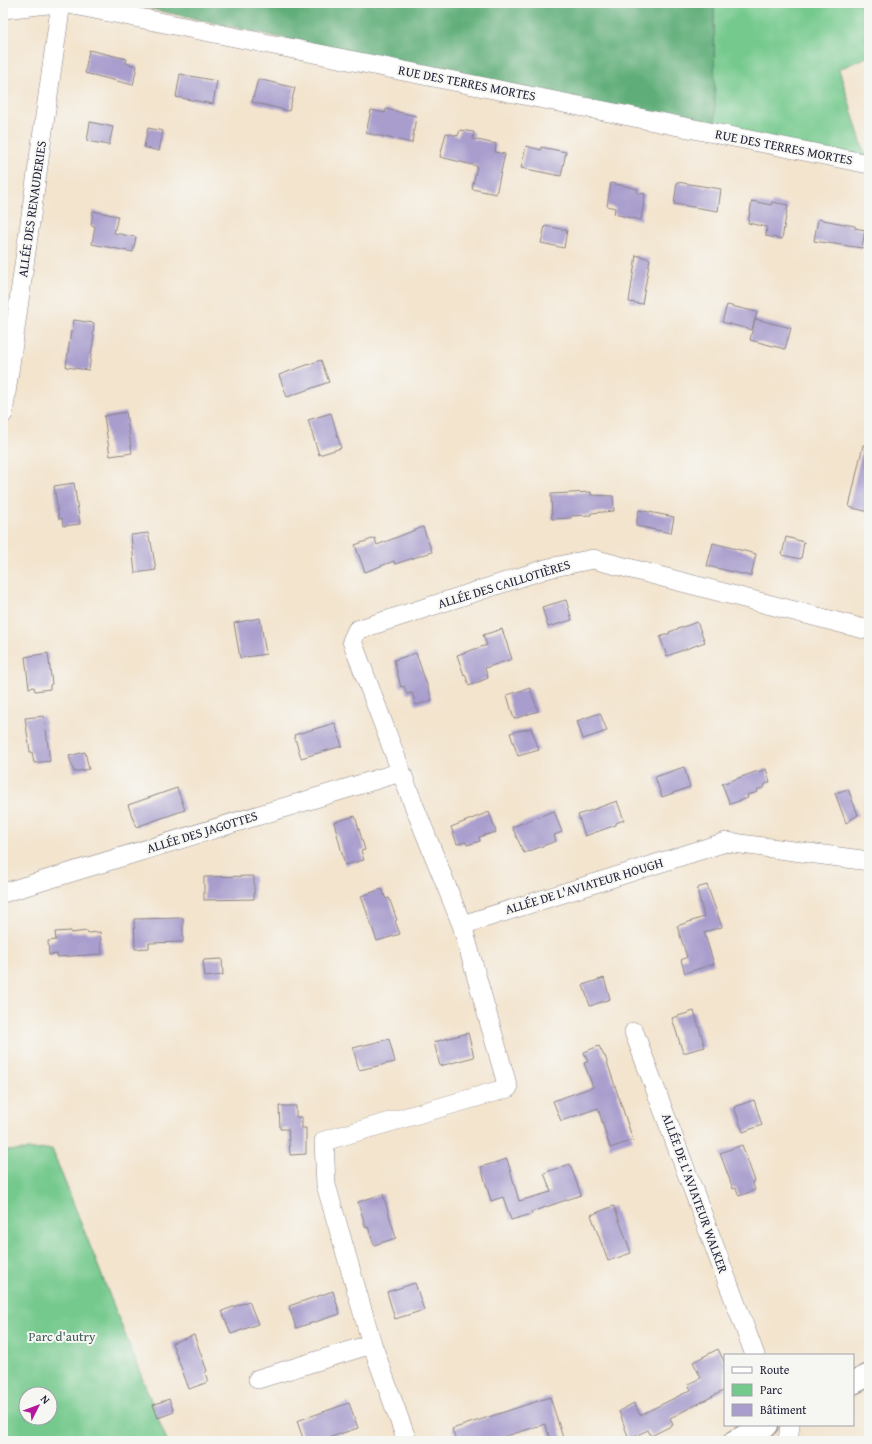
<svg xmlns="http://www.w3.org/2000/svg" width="872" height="1444" viewBox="0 0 872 1444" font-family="'Gentium Book Plus',serif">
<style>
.green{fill:#74c98d;stroke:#4b7664;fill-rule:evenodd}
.forest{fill:#5fad78;stroke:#40685a}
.building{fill:#a89dcd}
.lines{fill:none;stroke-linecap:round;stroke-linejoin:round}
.street-casing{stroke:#8a8384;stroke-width:20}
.primary-casing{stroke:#8a8384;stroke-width:24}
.street{stroke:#fff;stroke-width:19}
.primary{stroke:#fff;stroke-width:22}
.labels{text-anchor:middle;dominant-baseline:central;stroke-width:4;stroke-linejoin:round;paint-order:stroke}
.street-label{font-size:13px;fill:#22223b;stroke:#f6f6f2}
.park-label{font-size:13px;fill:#3f5c58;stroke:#f6f6f2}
</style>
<rect width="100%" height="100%" fill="#f6f6f2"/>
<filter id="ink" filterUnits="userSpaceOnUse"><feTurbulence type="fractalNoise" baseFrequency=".025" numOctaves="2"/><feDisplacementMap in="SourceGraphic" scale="8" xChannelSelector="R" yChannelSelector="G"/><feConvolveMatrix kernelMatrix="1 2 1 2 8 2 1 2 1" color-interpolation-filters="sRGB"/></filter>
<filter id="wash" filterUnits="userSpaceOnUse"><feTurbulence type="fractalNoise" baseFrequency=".012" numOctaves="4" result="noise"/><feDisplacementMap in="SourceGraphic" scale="16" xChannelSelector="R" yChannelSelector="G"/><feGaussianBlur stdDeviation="0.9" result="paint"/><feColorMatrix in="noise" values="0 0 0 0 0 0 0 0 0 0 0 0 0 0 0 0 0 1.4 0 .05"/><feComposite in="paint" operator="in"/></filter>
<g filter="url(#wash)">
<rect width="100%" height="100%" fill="#f3e4ce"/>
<path class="green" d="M714,3h155v53l-30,13 29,96 -153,-31z
M52,1149l115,292h-164v-290zM26,1394h24v24h-24z"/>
<path class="forest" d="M124,3h590l1,131z"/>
<g id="blocks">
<path class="building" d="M89,50l38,9 -1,4 11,3 -4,19 -48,-12z
M180,74l37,7 -4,23 -37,-7z
M258,79l37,9 -6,23 -37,-9z
M386,109l30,7 -4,27 -46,-10 5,-23 14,3z
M90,122l23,5 -4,18 -22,-4z
M148,128l15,3 -4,20 -15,-4z
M460,130l14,2 -1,7 23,5 -1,8 10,2 -9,40 -24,-5 5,-23 -37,-9 6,-24 12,3z
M526,146l15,4v-3l25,5 -5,24 -40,-8z
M677,182l44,7 -3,22 -44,-7z
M611,183l27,6 -1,4 8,1 -4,26 -27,-6 1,-6 -8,-2z
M752,201l19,4 1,-3 16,3 -6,34 -16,-3 1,-9 -19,-4z
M93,211l25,5 -4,17 22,4 -3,15 -41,-8 3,-18 -4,-1z
M818,219l37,7v2l10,2 -3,18 -48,-7z
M545,226l22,4 -3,18 -23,-5z
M636,255l14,4 -8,45 -13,-2z
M727,305l30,7 -5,18 -30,-8z
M755,319l36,9 -6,21 -35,-9z
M74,320l20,3 -1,12h1l-5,35 -23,-3 5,-36h1z
M321,360l8,22 -42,15 -8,-22z
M126,412l6,41 -22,3 -6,-40z
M331,413l10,35 -22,7 -11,-35z
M863,445l6,1v66l-20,-5z
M74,483l6,41 -17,2 -1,-8 -3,1 -5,-33z
M591,492v3l22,1 1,15 -23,2v2l-20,1v2l-19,1 -1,-25z
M639,510l35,7 -3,16 -35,-7z
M423,527l9,25 -37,12 -1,-3 -29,11 -10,-27 20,-7 2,7z
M148,533l2,9h1l5,28 -21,3 -4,-38z
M786,537l18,5 -3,17 -19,-4z
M713,543l43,11 -5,22 -44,-10z
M566,600l6,20 -24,7 -6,-20z
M260,618l6,36 -26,4 -6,-35z
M697,622l8,20 -38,14 -7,-19 10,-4 -1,-1z
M502,629l10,30 -27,9 3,10 -19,8 -4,-12 -1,1 -7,-20 30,-10 -4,-10z
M48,653l4,31 -2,1v4l-15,2 -1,-4 -5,1 -4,-31z
M416,653l16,47 -16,5 -4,-12 -5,1 -3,-8 -3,1 -7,-27z
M530,688l8,23 -24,8 -7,-24z
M600,713l7,18 -24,8 -6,-18z
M44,716l6,45 -16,2 -2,-11h-2l-5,-34z
M335,723l7,23 -41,12 -7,-23z
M531,728l8,22 -21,6 -8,-23z
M85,752l4,17 -15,3 -5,-16z
M684,767l6,20 -28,10 -7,-20z
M766,769l4,13 -6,3 1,2 -8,3 1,2 -11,3 1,3 -18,6 -8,-20 36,-13v1z
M177,788l8,22 -49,17 -8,-22z
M848,789l10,26 -12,8 -11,-30z
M617,801l7,19 -8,3v2l-31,11 -7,-21z
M554,811l8,21 -8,3 2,6 -32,12 -12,-26z
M489,812l7,20 -17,5 1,4 -13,4 -1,-3 -9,2 -6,-17z
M355,816l10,34 -4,1 3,9 -19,5 -11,-43z
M254,876v23l-50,1v-23z
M707,885l15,42 -18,5 10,32 -29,9 -4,-13 6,-3 -10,-31 27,-9 -7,-29z
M382,889l4,10 3,-1 8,22 -2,1 5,13 -23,7 -16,-45z
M183,918v24l-34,1v5l-14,1 -1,-30z
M71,931v2l16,-2 1,2 12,-1 2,22 -45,3v-3l-8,1 -1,-14 8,-1 -1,-8z
M222,959l1,16 -18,2 -2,-17z
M604,978l6,21 -20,7 -7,-21z
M694,1011l11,36 -22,6 -11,-35z
M468,1033l6,24 -34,9 -6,-24z
M389,1039l6,23 -36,8 -6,-22z
M599,1046l5,10h1l28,84 -23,8 -12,-40 -37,13 -8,-20 40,-14 -9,-24 4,-1 -4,-10z
M754,1100l8,25 -19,7 -9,-25z
M279,1106h17v11h6v11h4v26l-16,1 -2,-26h-8z
M742,1145l13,36 -3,1 3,8 -16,6 -3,-8 -3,1 -13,-36z
M507,1159l12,42 32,-9 -7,-19 26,-9 11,31 -50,17 1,2 -21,6 -8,-23 -12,4 -10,-34z
M383,1194l13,44 -22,7 -6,-18 -2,1 -8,-26z
M614,1206l17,47 -23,8 -17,-46z
M415,1283l9,27 -29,9 -8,-27z
M333,1291l7,23 -44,14 -7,-22z
M249,1301l9,23 -27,10 -9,-23z
M194,1335l13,36 -2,2 3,9 -19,7 -17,-46z
M718,1349l7,14v27l-55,28 3,7 -22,11 -3,-6 -19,9 -10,-28 15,-8 6,12 51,-25 -3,-6 13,-6 -8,-16z
M550,1397l14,44h-13l-6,-17 -45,14 1,3h-45l-4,-12z
M169,1399l5,13 -16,6 -5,-13z
M349,1403l9,25 -39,13h-15l-7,-20z"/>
</g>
</g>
<g filter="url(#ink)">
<use href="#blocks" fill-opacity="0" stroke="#8a8384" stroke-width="1"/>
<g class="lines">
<g class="street-casing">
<path id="street" d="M64,3l805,161
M3,9l54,-6
M3,414l58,-411
M869,628l-5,1 -271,-70 -44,9 -192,62 -5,11 61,162 49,122 264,-83 143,19
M3,893l398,-121
M634,1032l121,323
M258,1379l114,-35
M407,1441l-35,-97 -46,-159 -2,-44 184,-53 -46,-163
M788,1441l2,-16"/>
</g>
<g class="primary-casing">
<path id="primary" d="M853,1383l16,-8
M735,1441l32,-16"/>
</g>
<use href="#street" class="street"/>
<use href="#primary" class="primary"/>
</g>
</g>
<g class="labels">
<g class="street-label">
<text transform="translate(467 83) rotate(11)">RUE DES TERRES MORTES</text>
<text transform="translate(784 147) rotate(11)">RUE DES TERRES MORTES</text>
<text transform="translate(32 209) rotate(-82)">ALLÉE DES RENAUDERIES</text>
<text transform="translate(504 584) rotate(-17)">ALLÉE DES CAILLOTIÈRES</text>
<text transform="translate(202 832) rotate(-17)">ALLÉE DES JAGOTTES</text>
<text transform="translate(584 886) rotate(-17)">ALLÉE DE L'AVIATEUR HOUGH</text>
<text transform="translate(695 1193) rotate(70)">ALLÉE DE L'AVIATEUR WALKER</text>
</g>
<g class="park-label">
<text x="62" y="1336">Parc d'autry</text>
</g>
</g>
<rect width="872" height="1444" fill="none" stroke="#f6f6f2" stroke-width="16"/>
<rect x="724" y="1354" width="130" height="72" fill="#f6f6f2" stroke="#a1a1a9"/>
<rect x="732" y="1367" width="20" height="6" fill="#ffffff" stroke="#a1a1a9"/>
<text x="760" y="1374" font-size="12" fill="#22223b">Route</text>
<rect x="732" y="1384" width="20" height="12" fill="#74c98d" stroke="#a1a1a9"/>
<text x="760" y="1394" font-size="12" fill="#22223b">Parc</text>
<rect x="732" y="1404" width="20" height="12" fill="#a89dcd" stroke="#a1a1a9"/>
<text x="760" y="1414" font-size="12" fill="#22223b">Bâtiment</text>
<g transform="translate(38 1406) rotate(48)"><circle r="19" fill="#f6f6f2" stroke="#a1a1a9"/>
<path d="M0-3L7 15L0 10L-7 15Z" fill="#b5179e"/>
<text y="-6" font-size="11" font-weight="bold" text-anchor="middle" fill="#22223b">N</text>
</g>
</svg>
